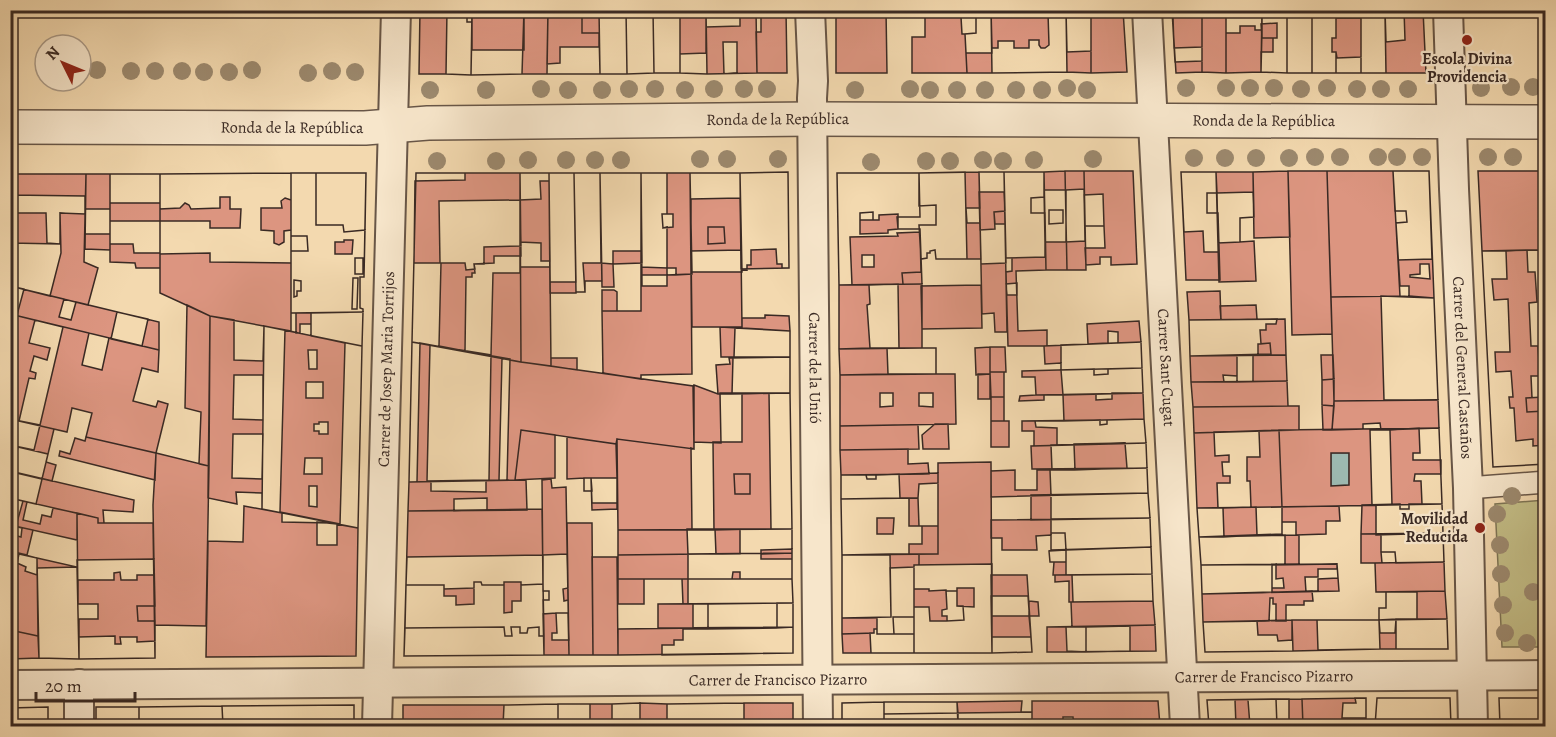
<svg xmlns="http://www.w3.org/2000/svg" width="1556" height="737" viewBox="0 0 1556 737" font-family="Alegreya,serif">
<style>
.green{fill:#c3bd86;stroke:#7e7455;stroke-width:1.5}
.water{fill:#9cb9b0;stroke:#758078;stroke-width:1.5}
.building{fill:#dc9580;stroke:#3a2a24;stroke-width:1.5;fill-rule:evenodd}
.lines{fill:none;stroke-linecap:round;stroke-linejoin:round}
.pedestrian-casing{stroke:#685647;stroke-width:24}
.minor-casing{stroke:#685647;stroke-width:32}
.tertiary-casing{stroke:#685647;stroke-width:36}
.pedestrian{stroke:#f7e6cb;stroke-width:21}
.minor{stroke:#f7e6cb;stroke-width:28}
.tertiary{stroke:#f7e6cb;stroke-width:33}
.tree{fill:#9c896e}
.poi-dot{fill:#8f2418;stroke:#f7e6cb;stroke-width:2}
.labels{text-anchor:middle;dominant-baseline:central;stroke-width:4.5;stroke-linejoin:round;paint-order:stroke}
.poi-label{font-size:16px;font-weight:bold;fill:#3a2a24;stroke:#f7e6cb}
.street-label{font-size:16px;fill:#3a2a24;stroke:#f7e6cb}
</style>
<rect width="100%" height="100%" fill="#f3d9af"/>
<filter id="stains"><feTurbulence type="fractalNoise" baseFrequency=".00333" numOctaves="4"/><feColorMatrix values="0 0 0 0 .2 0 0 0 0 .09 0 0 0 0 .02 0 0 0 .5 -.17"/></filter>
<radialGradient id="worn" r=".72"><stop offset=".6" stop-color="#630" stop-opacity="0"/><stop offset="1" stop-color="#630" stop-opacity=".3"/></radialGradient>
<path class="green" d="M1545,500l1,131 -6,1v8h5v7h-43l-7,-143z"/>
<path class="water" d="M1331,453h18v32l-18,1z"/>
<path class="building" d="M420,10h27l-1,64h-27z
M447,10h20v12h5l-1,53 -25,-1z
M447,10h20v12h5l-1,53 -25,-1z
M472,10h52l-2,64 -51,1z
M472,10h52v40h-52z
M472,10h52l-2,64 -51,1z
M524,10h24l-1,64h-25z
M548,10h51l1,64h-53z
M548,10h51v2l-17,1v20h17v14h-39v16l-13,1z
M548,10h51v2l-17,1v20h17l1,41h-53z
M599,10h27l1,64h-27z
M599,10h27l1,64h-27z
M626,10h27l1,63 -27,1z
M626,10h27l1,63 -27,1z
M653,10h27v63h-26z
M653,10h27v63h-26z
M680,10h26l1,64 -27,-1z
M680,10h26l1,64 -27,-1z
M706,10h50l1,63 -50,1z
M706,10h34v16l-34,1z
M756,10h30l1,63h-30l-1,-41h5v-21z
M836,10h50l1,63h-51z
M925,10h41l-1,7h-4l1,17h3l2,39h-55v-36h13z
M966,10h25l1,43h-26l-1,-19 11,-1v-17l-11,1z
M966,10h25l1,63h-25l-2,-39 11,-1v-17l-11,1z
M991,10l57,3 1,32 -4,3h-4l-2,-3v-5h-10v8h-15v-7h-16v7h-6z
M991,10h75l1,62 -75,1z
M991,10h75l1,62 -75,1z
M1066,10h25v41l-24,1z
M1066,10h25v63l-24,-1z
M1091,10h32l4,62 -36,1z
M1172,10h30v51l-27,1z
M1172,10h30v62l-26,1z
M1202,10h24v63l-24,-1z
M1262,10h25v63l-26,-1v-20h12v-14h-11z
M1262,10h25v63l-26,-1z
M1287,10h25v63h-25z
M1287,10h25v63h-25z
M1312,10h24v28h-4v14h4v21h-24z
M1312,10h24v28h-4v14h4v21h-24z
M1336,10h25v63h-25v-21h-4v-14h4z
M1336,10h25v63h-25v-21h-4v-14h4z
M1361,10h24l1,63h-25z
M1385,10h19l1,30 -19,2z
M1385,10h38l3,63h-40z
M680,14h26v39l-26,1z
M1202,15v32l-28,1 -1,-31z
M1385,15l1,58h-25v-57z
M1336,18h25v39l-24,1 -1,-6h-4v-14h4z
M1277,23v15h-15l-1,-14z
M1240,26h15v4h7l-1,42 -35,1v-40h14z
M723,42h14v31l-13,1z
M1065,171l2,99h-21l-2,-98zM1049,210h14v13l-14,1z
M1065,171h19l2,99h-19z
M1084,171h49l4,93 -26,1v-8h-11v7l-14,1 -1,-17h20l-1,-22h-19z
M1288,171l2,66 -36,1 -1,-66z
M1288,171h39l5,163 -40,1z
M1327,171h66l7,125 -69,1z
M1393,171h36l5,127 -25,-2v-10h-9l-4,-63 11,-1 -1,-11h-11zM1420,264h9l1,15 -20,-2v-2l10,-1z
M1393,171h36l3,88 -34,1 -2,-37 11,-1 -1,-11h-11z
M1478,171h68v79l-64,1z
M788,172l1,96h-7v-4h-5l-1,-15 -25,1v15h-4v5l-6,-1 -1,-96z
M788,172l1,96 -48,1 -1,-96z
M965,172l2,87h-31l-1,-9 -5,1v2h-3v5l-6,1 -2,-34h17v-20l-17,1v-33z
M979,172h25l1,39 -11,1 1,12h10l1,39 -25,1z
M979,172l1,36h-14l1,15h13l1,36h-45l-1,-9 -5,1v2h-3v5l-6,1 -2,-34h17v-20l-17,1v-33z
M979,172h25l3,160h-12l-1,-19 -12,1z
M1004,172h40v25l-13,1v15h14v44l-39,1z
M1004,172h40v25l-13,1v15h14l1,57 -30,1 2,60 29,-1v16h-39l-2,-74 6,-1v-13h-6z
M1181,172h35l1,21h-10v20h11l1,39h-15l-1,-21 -19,1z
M1181,172h35l1,21h-10v20h11l2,67h-34z
M1216,172h37l1,45 -14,1v24l14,-1 2,40 -37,1z
M291,173h75l-2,104h-4v31l3,1v3l-72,1v-62h17l-1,-15h-16zM355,258h8v16h-8zM353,278h5l-1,31h-5zM294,280l7,1v10h-4v5l-3,1z
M291,173h25v52h27l1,7 21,-2 -1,47h-4v31l3,1v3l-72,1v-62h17l-1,-15h-16zM355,258h8v16h-8zM353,278h5l-1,31h-5zM294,280l7,1v10h-4v5l-3,1z
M291,173v90l-81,-1v-9l-50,1v-80z
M291,173v158l-81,-15 -50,-23v-119z
M316,173h50l-1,57 -21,2 -1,-7h-27z
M416,173h104v100h-27l-2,82 -79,-13z
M416,173h104l1,189 -109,-20z
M465,173h55l1,83h-27v7l-20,1 1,9h-3v4h-6l-1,74 -26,-5 2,-83h-27l1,-82 50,-1z
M520,173h29l1,94h-30z
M520,173h29l2,193 -30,-4z
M549,173h25l2,109h-26z
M549,173h25l2,120h-26z
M574,173h26l1,90h-18l2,29h-9z
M574,173h26l2,108h-17v11h-9z
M600,173h41v78h-28v13l-12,-1z
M600,173h41l1,90 -29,1 1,23h-12z
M641,173h49l2,101 -25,1v11h-25z
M641,173h49l2,101 -16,1v-7h-9v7h-26zM662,214h11v13l-10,1z
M641,173h26v41h-5l1,14 4,-1v41l-26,-1z
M641,173h49l2,201 -51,1v4l-38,-6 -1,-62h39z
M690,173h50l2,99h-50zM708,227h16l1,16 -17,1z
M690,173h50l2,154h-50z
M837,173h82l1,44h-23l1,12h22l2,55 -83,1zM873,212v8h-13v-7zM862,255h12v12h-12z
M837,173h82l1,44h-23l1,12h22l1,43 -19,1 1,11 -64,1zM873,212v8h-13v-7zM862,255h12v12h-12z
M10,174h76l-1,40 -25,-1v31l-50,-1z
M10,174h76l-1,40 -25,-1 1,40 -11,43 -40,-10z
M10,174h76l-2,88 14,6 -10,37 -78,-19z
M86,174h24v76l-25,-1z
M110,174h50v79h-26l-1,-9h-23z
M110,174h50v94h-24l-1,-5 -25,-1z
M540,181h9l1,80h-9v-18l-21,-1v-42l21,-1z
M1084,189l1,52 -19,1v-52z
M1044,190h22v52h-21zM1049,210h14v13l-14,1z
M979,192h25l1,19 -11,1 1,17 -15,1z
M1253,192l1,25 -14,1v24l-22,1 -1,-50z
M1103,194l1,32h-19l-1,-31z
M10,195l75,1v18l-25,-1v31l-13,-1 -1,-30h-36z
M220,197h10v12h11l-1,19h-30v-7h-50v-12l20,-1 5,-5 4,2 2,4 29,-1z
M285,198l6,2v30l-7,1v11l-5,3 -5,-2v-12l-13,-1v-22h21l-1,-7z
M740,198l1,52 -50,1v-52zM708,227h16l1,16 -17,1z
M520,200l1,46 -37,1v17h-10l1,5 -9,1 -1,-7h-25l-1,-62z
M110,203h50v18h-50z
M85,209h25v25h-25z
M898,214v15l-10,1v3l-28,1v-14h19v-5z
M920,232l1,40 -19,1 1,11 -51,1 -2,-48 48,-1 -1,-3zM862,255h12v12h-12z
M344,240h9l-1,14h-17v-12h9z
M1527,250h19v214l-53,3 -11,-216zM1544,397l1,14 -18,1 -1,-14z
M1527,250l1,22h7l2,30 -8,1 2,43h7l2,30h-9l1,22h-6l1,14 18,-1 1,34 -13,1v-7l-17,2 -2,-33h-4l-1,-11h4l-2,-26 -15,1 -1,-20h15l-2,-53 -14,1 -2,-21h15l-1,-28z
M1527,250h19v214l-53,3 -11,-216z
M1017,283v12h-10l-1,-11z
M898,284l1,64h-29l-3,-43 3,-1 -1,-19z
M922,284v64l-83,1v-64z
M981,285l1,43 -60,1 -1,-43z
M10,286l14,3 -7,26 -7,-1z
M10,286l54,13 -5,18 12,3 5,-18 83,20v28l-149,-36z
M602,290h12l3,2v19h-15z
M1220,291l1,29h-32l-2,-28z
M1381,296l53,2 4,102h-54z
M1400,296l34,2 4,102 -104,1 -3,-104z
M187,305l23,11 -1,150 -10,-2 2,-52 -16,-4z
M1256,305l1,14 -36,1 -1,-14z
M117,312l31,7 -6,27 -31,-7z
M363,312l-1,34 -51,-10v-23z
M363,312l-1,34 -51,-10v-12h-11v9h-4v-20z
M10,314l25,6 -6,23 21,5 -3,12 -13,-4 -4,15 6,2 -1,6 -6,-1 -10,43 -9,-2z
M10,314l53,13 -23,98 -30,-6z
M10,314l79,19 -7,32 20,5 7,-32 50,12 -1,22 -16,-4 -9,33 23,6 2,-6 10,3 -12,49 -70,-16 6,-24 -20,-5 -5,24 -57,-13z
M765,315l24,1 1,15 -48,-3v-10h23z
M210,316l24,4v40l29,1 1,-35 98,20 -4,182 -96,-19v-16l-26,-1 1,12 -29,-6zM234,375h29v45l-30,-1zM306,382h17v16h-17zM233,434h30l-1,45 -30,-1zM305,458h17v16h-18z
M1277,319l-1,5h-10v6h-6l1,14 9,-1 1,11 -81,2 -1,-36z
M1285,319l1,36 -96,1 -1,-36z
M1139,321l2,21 -23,1v-11l-10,-1v12l-20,1 -1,-20z
M264,326l98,20 -4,182 -96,-19zM306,382h17v16h-17zM305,458h17v16h-18z
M720,327l70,4v26h-69z
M735,328l55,3v26h-56z
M285,330l60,13 -5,181 -60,-12zM308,350h9v19h-8zM306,382h17v16h-17zM319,422h9v12h-9v-3h-5v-7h5zM305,458h17v16h-18zM309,486h8v21l-8,-1z
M412,342l98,17 -3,121 -98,2z
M412,342l109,20 172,24 1,63 -77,-10 -1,5 -95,-14 -6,50 -106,2z
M1141,342l1,26 -81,2v-25z
M1141,342l1,26 -81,2v-7l-16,1 -1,-18z
M420,343l82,15 -3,122 -82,2z
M1270,343l1,11 -13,1v-11z
M430,345l61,10 -2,125 -62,1z
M990,347v27l-14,1 -1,-27z
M990,347h15l1,25h-16z
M870,348h66v26l-96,1 -1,-26z
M887,348h49v26h-48z
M1237,355h16v27h-16z
M1237,355h49l1,26 -50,1v-6l-14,-1 1,7h-33l-1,-26z
M1321,355h12l1,24 -12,1z
M734,357h56v36l-58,1 1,-36z
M790,357v36l-72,1 -2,-29 14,-1 -1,-6z
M551,358h26v12l-26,-4z
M1142,368l1,25 -80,2 -2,-25 33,-1v6l14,-1v-5z
M1142,368l1,25 -107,2 -1,-18h-13v-6l72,-2v6l14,-1v-5z
M990,372h14v25h-13z
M888,374h67l1,50 -116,2v-51zM880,393h13v13l-13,1zM919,393h14v14l-14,-1z
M978,374h12v25h-12z
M1334,379v27l-12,-1v-25z
M1287,381l1,25 -95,1 -2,-25z
M694,385l24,9 72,-1 2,136 -174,1 -1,-91 77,10z
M720,393h70l2,136h-100l-1,-81 3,1v-7l27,1zM734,474h16v20h-15z
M742,393h27l2,136 -57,1 -1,-88h29zM734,474h16v20h-15z
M1112,393h31l1,26 -80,2 -1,-26 33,-1v6l16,-1z
M1036,395h8v5l-25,1 1,-5z
M991,397h13v24h-13z
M1438,400l1,28 -58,2 -1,-7 -17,1v5l-31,1 2,-29z
M1322,405l12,1 -2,24h-9z
M1288,406h11v24l-105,3 -1,-26z
M10,419l30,6 -6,25 -24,-5z
M10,419l44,10 -6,25 -38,-9z
M1144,419l2,24 -112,3v-15h-12v-10l78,-1v5l7,-1v-4z
M1144,419l2,24 -89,2v-17l-21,-1 -1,-6 65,-1v5l7,-1v-4z
M991,421h18v26h-18z
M935,424h13l1,25h-26l-1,-14z
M895,425h23l1,24 -79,1v-24z
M1419,428l1,25h-7v7h28v14h-26l-1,7h7l1,23 -30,1 -2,-75z
M1439,428l3,76 -160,3 -3,-77zM1331,453h18v32l-18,1z
M1439,428l3,76 -70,1 -2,-75z
M521,430l34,5v43l-40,2z
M1279,430l3,77 -85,1 -3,-75z
M1259,431l1,26h-13v24h3l1,26 -33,1 -1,-25h13v-7h-7l-1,-14h7v-7l-14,1 -1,-24z
M86,437l70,16 -1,27 -96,-24 1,-5 10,3 5,-16 10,3z
M567,437l49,7 1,34h-26l1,13h-8v-13l-17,1z
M1125,443l2,25 -52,2 -1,-26z
M1146,443l1,25 -95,2 -1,-25z
M1146,443l1,25 -115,1 -1,-23z
M10,445l8,2 -6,25 -2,-1z
M10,445l38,9 -2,8 10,3 -4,16 -42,-10z
M18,447l30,7 -6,25 -30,-7z
M908,449v15l20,-1 1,11 -88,1 -1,-25z
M156,453l53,13 -3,160 -51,-1 -2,-120z
M991,462l1,191h-78v-88h5v-11h19v-91zM946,591h11v15h6l1,14 -17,1v-5h-5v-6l5,-1z
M1147,468l1,25 -97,2 -1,-25z
M1147,468l1,25 -157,4v-26l24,-1v20h22v-20z
M10,471l124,29 -1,12 -30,-2 1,13h-6v-5l-88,-20z
M12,472l30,7 -6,25 -26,-6z
M938,473v10l-19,1 -1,14 -77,1v-24h25l1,4h9v-4z
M899,474l1,24 -59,1v-24h25l1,4h9v-4z
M584,478h7l1,13h-8z
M591,478h26v25h-25z
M591,478h26v31l-25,1z
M551,479l1,9 14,-1 3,168h-25l-1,-55h6v-9h-6l-1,-111z
M526,480l1,30 -119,1 1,-29z
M431,481h55v11l-55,-1z
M1148,493l2,25 -99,1v-24z
M1148,493l2,25 -119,2v-25z
M10,498l13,3 -7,25 -6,-1z
M10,498l17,4 -4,18 17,4 2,-9 9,2 2,-9 24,5v27l-67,-15z
M487,498v12l-33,1v-12z
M900,498h9v28h13v18h-13v10l-67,1 -1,-56zM877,518h17l-1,16h-16z
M900,498h18l1,28h19v28l-96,1 -1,-56z
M1400,504v5h9v-5h33l1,29 -67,2v-30z
M1400,504v5h9v-5h33l1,29 -82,1 1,-29z
M244,506l38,7v9l48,1 28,5 -2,128 -150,1 2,-116 35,1z
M1339,506l1,15h-14v13l-30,1v-13h-14v12l-83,3 -2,-29z
M1256,507l1,28 -33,2 -1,-29z
M1282,507v27l-83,3 -2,-29z
M542,509l2,146 -140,1 4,-145z
M77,513l21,5v5h55l2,135 -76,1v-40h19v-15h-20z
M1150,518l1,29 -85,3 -1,-17h-14v-14z
M1150,518l1,29 -100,3v-15l-15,1 1,14h-35v-12h-11v-18z
M317,522l20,2v21h-20z
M567,523h25l1,132h-24z
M10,525l12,3 -1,9 -11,-3z
M10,525l23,5 -6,25 -17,-4z
M687,529h105v24l-104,1z
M715,529h25v25h-24z
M792,529v24l-174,2v-25z
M1051,533h14l1,17h-15z
M1443,533l1,29 -48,1 -1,-11h-14v-18z
M1443,533l1,29 -48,1 -1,-11h-14l1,11h-21v-29z
M1285,535v29l-84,1 -2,-28z
M1299,535v29l-98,1 -2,-28z
M1151,547l1,27 -86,1v-25z
M1151,547l1,27 -97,1h-2l1,-13h-4l-1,-11 2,-1z
M792,549v4l-31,1v-4z
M1066,550v12h-16l-1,-11z
M10,551l27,7 1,78 -28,-6z
M792,553v6h-31v-5z
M792,553v26h-52v-7h-7l-1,7h-44v-25z
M792,553v26h-174v-24z
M19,554l18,4v17l-12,-4 1,-4 -9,-4z
M567,554l1,34 -5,1 1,12 4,-1 1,55h-25l-1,-55h6v-9h-6v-36z
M890,554l1,63 -49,1v-63z
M890,554h29v11h-5v2l-24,1 1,49 -49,1v-63z
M543,555v29l-22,1v-3h-17v3h-22l-1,-3h-7v6l-30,1v-4h-38l1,-28z
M592,557h25l1,98h-25z
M37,558l40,9 2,92 -40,-1z
M154,559l1,47h-18l1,15h17v37l-76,1v-40h19v-15h-20l-1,-44z
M1444,562l1,29 -69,1 -1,-29z
M992,564v89h-78v-88zM946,591h11v15h6l1,14 -17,1v-5h-5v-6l5,-1z
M1276,564v15l7,-1 1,10h-12v-23z
M1337,564v5h-19v8h-13l1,15h-34v-27z
M1337,564l1,14 -20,1v12l-116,3 -1,-29z
M1337,564l2,27 -137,3 -1,-29z
M77,567l2,92 -40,-1 -2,-90z
M120,572l1,8h16v-5h17l1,31h-18l1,15h17v20l-18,1v-5h-17l1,7h-6v-8l-36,1v-18h19v-15h-20v-24h36v-7z
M1152,574l1,27 -80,1 -1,-27z
M1152,574l1,27 -84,1v-21l-14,1v-7z
M991,575h36l5,77 -40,1z
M618,579h26v25h-26z
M682,579h110l1,24 -110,1z
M688,579h104l1,24 -105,1z
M474,582h7l1,3h22v28l8,-1v-11h9v-16l22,-1 1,52h-5v-9l-11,1 -1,5h-7v-6h-9l1,9h-7l-1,-9 -99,1 1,-43h38v11h12v9l18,-1z
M957,588h17v19l-17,-1z
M914,589h15v2l17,-1 1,19 -5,1v6h5v5h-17l-1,-14h-15z
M1312,591l1,10h-9v4h-18v16h-10v-17h-3v-6h-3l-1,23 -66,1 -1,-28z
M1445,591l2,28 -68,1v-12h7v-16z
M1386,592h31v27l-38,1v-12h7z
M991,596h37l4,56 -40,1z
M1029,601l9,1 1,14h-10z
M1153,601l2,24 -83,2 -1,-25z
M777,603v25l-69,1v-25z
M777,603h16v24l-16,1z
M793,603v24l-135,1v-24z
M693,604h15v25h-15z
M556,613h12l1,27h-17v-7h5z
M556,613h12l1,42h-25l-1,-41z
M992,616h37l2,21h-39z
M893,617h21v17h-20z
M893,617h21v36h-71l-1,-19 32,-1v-4h3v5h17z
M842,618h35v11h-3v4l-32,1z
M1396,619l-1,14h-15l-1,-13z
M1396,619h51l1,30h-52z
M1447,619l1,30h-68l-1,-29z
M1292,620v20l-14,1 -1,-6h-19l-1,-14z
M1292,620l1,31 -88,1 -2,-30z
M1292,620h87l1,29 -87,2z
M1292,620l1,31 -88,1 -2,-30z
M1317,620h62l1,29 -62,1z
M1155,625l1,26 -109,1v-25z
M1130,626v25l-44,1v-25z
M504,627l1,9h7l-1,-9h9v6h7l1,-5 11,-1v9h5v19l-140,1 1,-28z
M793,627v26l-131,2v-10h12v-5h9v-11z
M793,627v26l-175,2v-26z
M1066,627h20v25l-19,-1z
M874,629h3v5h37v19h-43l-1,-20h4z
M10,630l28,6 1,22 -29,1z
M1355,698h11v20h-24l1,-15h13z
M1366,698v28h-63l-1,-27z
M1377,698h73l1,28h-76z
M1377,698h73l1,28h-76z
M1499,698h47v28h-46z
M1499,698h47v28h-46z
M1276,699l1,27h-68l-2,-26z
M1276,699h13v27h-12z
M1302,699l1,27h-94l-2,-26z
M1235,700h13l2,26h-14z
M1022,701l-1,11h11v14h-74l-1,-24z
M1032,701h126l2,25h-128z
M884,702v24h-42v-23z
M884,702h73l1,11 -74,1z
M884,702v24h-42v-23z
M884,702h73l1,24h-74z
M640,703v23h-28v-22z
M640,703v23h-28v-22z
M640,703l27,1v22h-27z
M744,703v23h-77v-22z
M744,703v23h-77v-22z
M744,703h49v23h-49z
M558,704v22h-55l1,-21z
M558,704v22h-55l1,-21z
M558,704h32v22h-32z
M558,704h54v22h-54z
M354,705v21h-131l-1,-20z
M354,705v21h-131l-1,-20z
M403,705h101l-1,21h-100z
M222,706l1,20h-84v-19z
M222,706l1,20h-84v-19z
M48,707v19h-38v-18z
M48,707v19h-38v-18z
M96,707h43v19h-43z
M96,707h43v19h-43z
M1032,712v14h-74v-13z
M958,713v13h-74v-12z
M1063,717h10l1,9h-11z
M640,720h27v6h-27z
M255,722h28v4h-28z"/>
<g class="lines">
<g class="pedestrian-casing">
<path id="pedestrian" d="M1468,488l78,-6"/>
</g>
<g class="minor-casing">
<g id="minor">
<path id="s1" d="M810,10l3,71 -1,17 6,628"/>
<path id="s2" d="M1147,10l38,716"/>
<path id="s3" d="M1448,10l6,179 14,299 5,238"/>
<path d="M79,684v42"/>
<path id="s4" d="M10,685l1536,-10"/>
<path id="s5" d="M377,726l19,-716"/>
</g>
</g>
<g class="tertiary-casing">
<g id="tertiary">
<path id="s6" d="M10,127l355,1 63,-5 385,-4 733,3"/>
</g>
</g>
<use href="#pedestrian" class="pedestrian"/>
<use href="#minor" class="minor"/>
<use href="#tertiary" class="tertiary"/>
</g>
<g class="tree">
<circle cx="97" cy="70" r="9"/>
<circle cx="252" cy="70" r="9"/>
<circle cx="131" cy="71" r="9"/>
<circle cx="155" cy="71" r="9"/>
<circle cx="182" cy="71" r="9"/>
<circle cx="332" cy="71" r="9"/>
<circle cx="204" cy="72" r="9"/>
<circle cx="229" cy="72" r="9"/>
<circle cx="355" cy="72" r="9"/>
<circle cx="308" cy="73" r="9"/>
<circle cx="1511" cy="87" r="9"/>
<circle cx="1533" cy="87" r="9"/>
<circle cx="1067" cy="88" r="9"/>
<circle cx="1186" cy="88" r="9"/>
<circle cx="1226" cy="88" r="9"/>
<circle cx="1250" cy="88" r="9"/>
<circle cx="1274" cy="88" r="9"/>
<circle cx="1327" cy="88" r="9"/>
<circle cx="1481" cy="88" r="9"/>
<circle cx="541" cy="89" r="9"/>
<circle cx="629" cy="89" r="9"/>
<circle cx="655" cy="89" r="9"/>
<circle cx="714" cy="89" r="9"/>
<circle cx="744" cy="89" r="9"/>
<circle cx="767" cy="89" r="9"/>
<circle cx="910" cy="89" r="9"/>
<circle cx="1301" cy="89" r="9"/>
<circle cx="1357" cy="89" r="9"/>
<circle cx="1381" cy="89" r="9"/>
<circle cx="1408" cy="89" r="9"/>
<circle cx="430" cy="90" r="9"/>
<circle cx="486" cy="90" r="9"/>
<circle cx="568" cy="90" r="9"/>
<circle cx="602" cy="90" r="9"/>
<circle cx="685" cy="90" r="9"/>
<circle cx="855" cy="90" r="9"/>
<circle cx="930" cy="90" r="9"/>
<circle cx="957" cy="90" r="9"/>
<circle cx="985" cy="90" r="9"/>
<circle cx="1016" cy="90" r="9"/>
<circle cx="1042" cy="90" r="9"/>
<circle cx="1087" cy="90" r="9"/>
<circle cx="1315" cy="157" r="9"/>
<circle cx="1340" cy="157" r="9"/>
<circle cx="1378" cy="157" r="9"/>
<circle cx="1397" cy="157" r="9"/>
<circle cx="1422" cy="157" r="9"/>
<circle cx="1488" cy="157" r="9"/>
<circle cx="1513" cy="157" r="9"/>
<circle cx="1194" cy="158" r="9"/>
<circle cx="1225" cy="158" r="9"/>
<circle cx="1256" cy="158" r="9"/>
<circle cx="1289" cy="158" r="9"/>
<circle cx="700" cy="159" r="9"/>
<circle cx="727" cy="159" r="9"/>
<circle cx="778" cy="159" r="9"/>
<circle cx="1093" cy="159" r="9"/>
<circle cx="528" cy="160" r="9"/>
<circle cx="566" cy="160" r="9"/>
<circle cx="595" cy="160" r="9"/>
<circle cx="621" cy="160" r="9"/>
<circle cx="983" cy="160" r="9"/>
<circle cx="1034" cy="160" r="9"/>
<circle cx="437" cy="161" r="9"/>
<circle cx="496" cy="161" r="9"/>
<circle cx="926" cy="161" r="9"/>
<circle cx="950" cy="161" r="9"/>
<circle cx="1003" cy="161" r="9"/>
<circle cx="871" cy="162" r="9"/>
<circle cx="1512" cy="496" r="9"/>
<circle cx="1497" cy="514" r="9"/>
<circle cx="1500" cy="545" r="9"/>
<circle cx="1501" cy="574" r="9"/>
<circle cx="1533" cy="592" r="9"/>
<circle cx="1503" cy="605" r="9"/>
<circle cx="1505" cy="633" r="9"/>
<circle cx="1527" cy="643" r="9"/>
</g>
<g class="poi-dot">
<circle cx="1467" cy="40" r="6"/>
<circle cx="1480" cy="528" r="6"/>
</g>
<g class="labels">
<g class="poi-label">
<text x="1467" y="59">Escola Divina<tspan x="1467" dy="18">Providencia</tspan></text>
<text x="1468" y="519" text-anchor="end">Movilidad<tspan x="1468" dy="18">Reducida</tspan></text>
</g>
<g class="street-label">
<text stroke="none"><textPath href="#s6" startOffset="768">Ronda de la República</textPath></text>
<text stroke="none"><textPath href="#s6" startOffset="1254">Ronda de la República</textPath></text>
<text stroke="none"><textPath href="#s6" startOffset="282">Ronda de la República</textPath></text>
<text stroke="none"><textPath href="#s5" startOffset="357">Carrer de Josep Maria Torrijos</textPath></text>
<text stroke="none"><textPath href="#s1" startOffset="358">Carrer de la Unió</textPath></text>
<text stroke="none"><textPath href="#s2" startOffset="358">Carrer Sant Cugat</textPath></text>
<text stroke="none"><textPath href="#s3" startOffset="358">Carrer del General Castaños</textPath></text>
<text stroke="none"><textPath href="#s4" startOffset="1254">Carrer de Francisco Pizarro</textPath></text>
<text stroke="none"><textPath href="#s4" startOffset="768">Carrer de Francisco Pizarro</textPath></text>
</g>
</g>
<rect width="1556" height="737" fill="none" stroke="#f3d9af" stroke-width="36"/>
<rect x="12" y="12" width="1532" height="713" fill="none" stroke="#3a2a24" stroke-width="3"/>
<rect x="18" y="18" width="1520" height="701" fill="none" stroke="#3a2a24" stroke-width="1.5"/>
<g transform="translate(63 63) rotate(313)"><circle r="28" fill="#f7e6cb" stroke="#ab9b88" stroke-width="1.5"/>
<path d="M0-4.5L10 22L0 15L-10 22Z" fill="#8f2418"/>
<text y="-9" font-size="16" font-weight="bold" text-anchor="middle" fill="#3a2a24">N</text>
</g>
<path d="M36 692v9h99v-9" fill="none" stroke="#3a2a24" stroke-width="3"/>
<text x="45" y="692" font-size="18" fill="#3a2a24" stroke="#f7e6cb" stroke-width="4.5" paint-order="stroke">20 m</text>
<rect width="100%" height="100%" filter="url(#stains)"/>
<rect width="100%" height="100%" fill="url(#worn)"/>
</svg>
